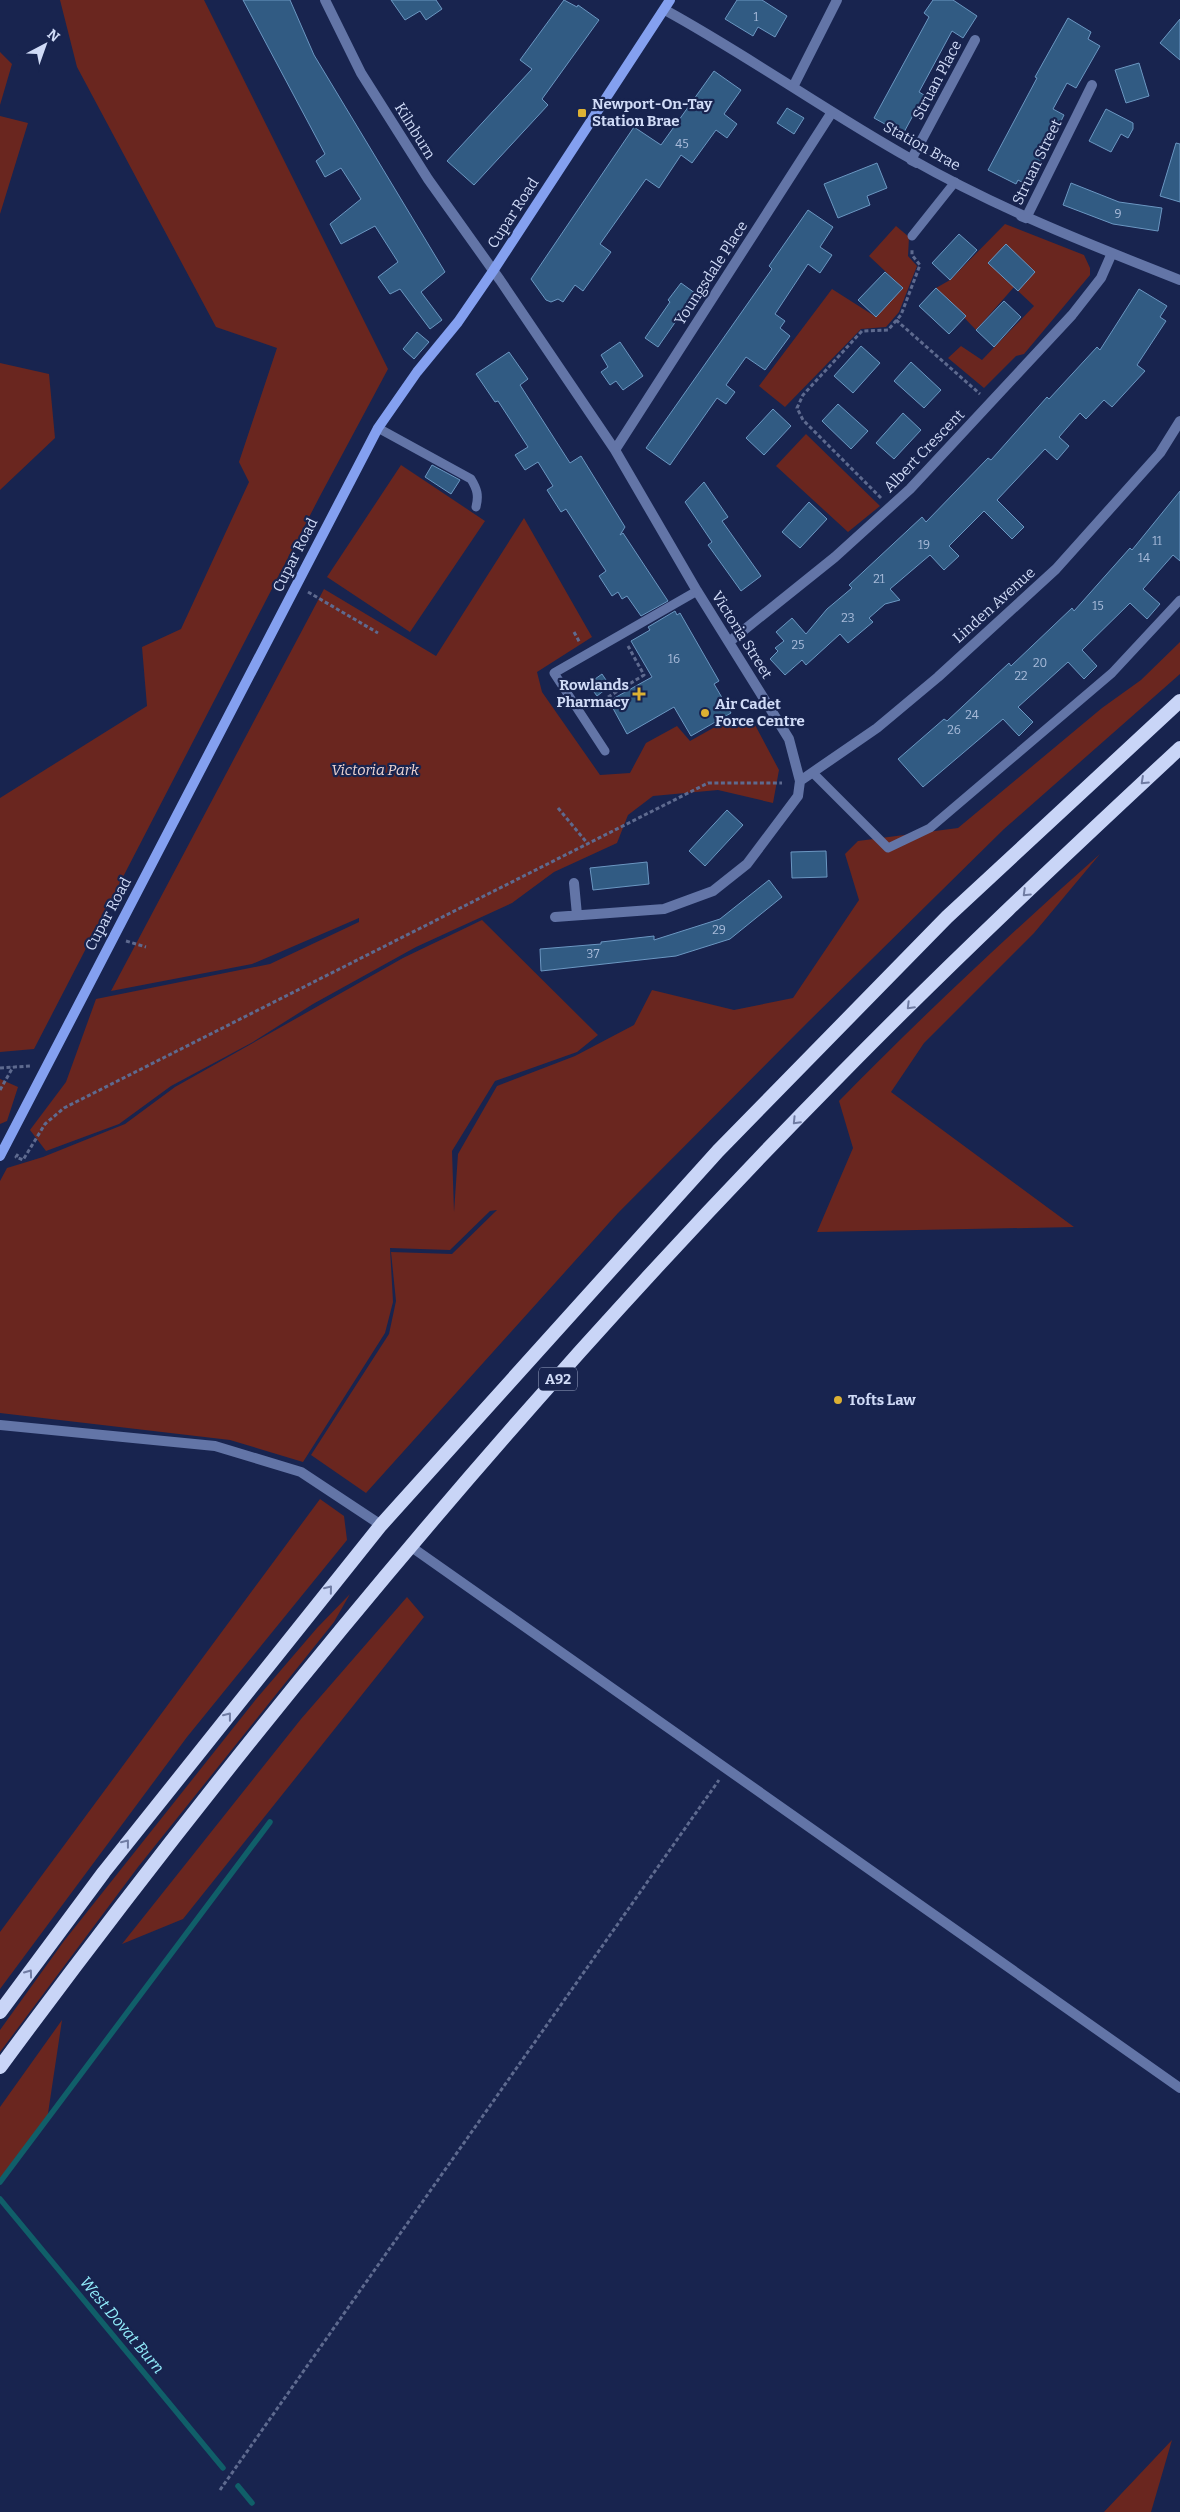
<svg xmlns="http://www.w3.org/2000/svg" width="1180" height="2512" viewBox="0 0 1180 2512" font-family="Bitter,serif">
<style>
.green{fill:#6a261f}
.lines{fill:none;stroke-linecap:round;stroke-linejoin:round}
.stream{stroke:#105f69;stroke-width:5.5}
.building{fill:#315b83;stroke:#6b97c2}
.path{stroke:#5e6a8f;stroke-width:3;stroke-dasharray:4 2.5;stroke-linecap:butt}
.service{stroke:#6375a7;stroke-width:9}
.minor{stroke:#6375a7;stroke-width:10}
.secondary{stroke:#84a0f0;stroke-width:10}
.trunk{stroke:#c9d5f7;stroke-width:14}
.oneway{stroke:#707ca3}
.poi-dot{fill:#ddb133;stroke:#18244f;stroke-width:2}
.labels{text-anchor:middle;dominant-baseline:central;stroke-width:4.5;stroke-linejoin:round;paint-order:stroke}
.number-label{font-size:12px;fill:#a8bbda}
.shield{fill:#18244f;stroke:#99a4c5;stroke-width:1}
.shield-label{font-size:14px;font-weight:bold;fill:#d0dbf7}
.street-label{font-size:15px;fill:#d0dbf7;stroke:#18244f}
.poi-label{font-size:15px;font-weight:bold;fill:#d0dbf7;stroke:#18244f;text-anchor:start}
.park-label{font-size:15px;font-style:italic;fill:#eed4d0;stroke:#18244f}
.water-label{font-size:16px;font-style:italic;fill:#91ecfb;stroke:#18244f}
</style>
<rect width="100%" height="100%" fill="#18244f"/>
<path class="green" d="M60,0h144l184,369 -68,127 -286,553 -34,3v-254l147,-92 -5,-59 39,-18 68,-147 -10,-20 38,-114 -61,-21 -139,-260z
M0,52l12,12 -12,41z
M0,116l28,7 -28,91z
M1005,224l79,31 6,13v7l-66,79 -8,2 -32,32 -36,-30 13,-12 21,14 52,-54 -16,-15 17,-19 -29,-27 8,42 -38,43 -40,-42 14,-8z
M896,226l13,11 -1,19 9,10 -18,46 -13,15 -25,2 -76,78 -26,-21 73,-97 44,28 27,-29 -34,-32z
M0,363l49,11 6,64 -55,52z
M806,434l74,72 -32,26 -72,-66z
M401,465l84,56 -75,111 -83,-55z
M524,518l68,119 -55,35 5,20 58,83 30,-2 16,-30 31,-17 13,15 32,-18h32l25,47 -6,33 -55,-13 -65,6 -25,19 -11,28 -63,29 -42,31 -96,44 -103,57 -60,38 -82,44 -52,38 -73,27 -16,-21 36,-48 30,-83 174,-35 89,-42v-4l-107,46 -141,27 213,-402 112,67z
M1180,642v32l-176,155 -198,195 -188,189 -252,280 -55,-38 78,-121 7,-33 -5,-49 61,2 45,-44 -7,1 -40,39 -60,-2 3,54 -8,31 -82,129 -73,-22 -230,-27v-232l7,-13 36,-11 82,-33 50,-37 228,-129 79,-38 116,115 -21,17 -82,29 -43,70 2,61 4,-58 39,-68 78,-30 59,-31 18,-35 82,20 59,-12 66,-98 -14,-46 13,-13 100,-13 144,-120 39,-28z
M1100,854l-66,79 -110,110 -33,49 183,135 -257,5 36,-84 -14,-47c84,-86 171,-167 261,-247z
M0,1079l18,8 -11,34 -7,3z
M320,1499l24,17 3,24 -160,197 -187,252v-57z
M350,1594l-16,28 -196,245 -138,185v-22l64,-89 193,-243 60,-70z
M407,1597l17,20 -241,302 -61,25 179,-225z
M62,2020l-15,100 -47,65v-78z
M1172,2440l-21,72h-47z"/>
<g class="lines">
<path class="stream" d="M0,2182l270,-360
M0,2199l223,269
M238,2486l14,17"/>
</g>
<path class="building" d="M243,0h47l24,55 131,217 -24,20 21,28 -12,9 -30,-40 -10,5 -12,-17 20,-15 -23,-36 -34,18 -11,-20 31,-25 -20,-31 -16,9 -9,-16 9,-7z
M391,0h45l6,9 -16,11 -6,-9 -15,9z
M564,0l13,7 1,-2 21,15 -57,79 6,6 -74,80 -27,-24 85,-92 -12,-9z
M737,0h25l25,16 -12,21 -17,-10 -5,9 -28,-17z
M933,0h20l24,16 -14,22 -11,-7 -33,61 5,3 -21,39 -29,-16 55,-101 -5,-4z
M1068,18l23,14 -3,7 12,7 -24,42 -9,-5 -14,26 11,6 -35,71 -11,-6 -2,4 -28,-14 49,-92 -2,-1z
M1180,19v41l-20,-17z
M1139,63l10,33 -23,7 -11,-33z
M714,71l27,19 -17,24 13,10 -10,14 -11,-8 -24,33 -11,-8 -22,33 -13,-9 -46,65 11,8 -28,39 -8,-6 -12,17 -5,-3 -7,3 -5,-2 -15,-21 103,-152 27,18z
M787,108l17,10 -10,16 -17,-11z
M1106,109l27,14v6l-5,9 -7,-4 -10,18 -22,-11z
M1176,143l4,1v58l-20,-6z
M877,163l10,25 -20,8 3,9 -32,13 -14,-34z
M1071,183l48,19 43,6 -4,23 -45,-7 -50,-19z
M808,210l25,17 -13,20 12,8 -12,18 -12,-9 -33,50 10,7 -5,7 10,8 -25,34 -19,-13 -20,28 9,7 -9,12 -9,-6 -47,67 -24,-17 126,-179 -3,-3z
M959,234l18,16 -27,30 -18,-17z
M1006,244l29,28 -17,19 -30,-28z
M885,272l18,16 -27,29 -18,-17z
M681,283l18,13 -12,17 -4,-2 -25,36 -13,-9 25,-36 -2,-2z
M936,288l30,28 -17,18 -30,-28z
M1139,289l28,17 -7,11 6,4 -29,44 8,6 -33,36 -8,-7 -18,19 -6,-6 -21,24 10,9 -12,14 -12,-11 -48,51 27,27 -12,12 -28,-28 -35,35 10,10 -15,14 -14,-15 -40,34 10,11 -15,4 -16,14 4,4 -25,21 -8,-9 -34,31 -4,-5 -17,15 -15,-16 8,-8 -3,-3 9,-7 -8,-9 16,-14 14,16 21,-25 25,-21 -3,-3 73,-68 4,5 62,-64 3,2 56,-63 2,2 48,-52 3,3z
M1004,301l17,16 -27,30 -18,-17z
M417,332l12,10 -15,17 -11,-10z
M620,342l23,34 -20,14 -7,-9 -6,4 -9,-13 7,-5 -7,-12z
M861,346l19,17 -27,30 -19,-17z
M509,352l19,27 -8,6 50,78 11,-7 44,71 -5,8 3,-2 45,68 -27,15 -14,-20 -5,3 -4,-7 -6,4 -13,-20 7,-5 -4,-6 -36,-56 -5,3 -14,-22 6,-4 -15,-24 -13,8 -10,-15 13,-8 -30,-46 -3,1 -19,-28z
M911,362l30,28 -17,18 -30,-27z
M838,404l30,27 -17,18 -29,-28z
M773,409l18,17 -27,29 -18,-17z
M903,413l18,17 -27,29 -18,-16z
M432,465l28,15 -9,14 -26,-17z
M704,482l24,35 -6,4 39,55 -20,15 -33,-46 4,-3 -27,-40z
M1180,491v70l-7,-6 -30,34 17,15 -13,15 -17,-16 -48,47 15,16 -13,13 -16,-17 -50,45 15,15 -14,14 -16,-17 -80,68 -25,-28 46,-40 3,2 62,-58 2,3 61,-58 2,3 56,-63 2,2z
M809,502l18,17 -27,29 -18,-16z
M675,611l2,4 3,-2 39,68 -5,3 17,29 -40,23 -17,-29 -47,27 -18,-33 43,-24 -21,-36 19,-11 -2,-3z
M602,674l8,12 -13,10 -9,-12z
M727,810l16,15 -38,41 -16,-15z
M826,851l1,26 -35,1 -1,-26z
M647,862l2,22 -56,6 -3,-22z
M769,880l13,17 -52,42 -54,17 -135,15 -1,-22 61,-5v-2l53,-6v4l66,-21z"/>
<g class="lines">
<path class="path" d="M896,320l84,74
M881,498l-78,-78 -6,-12 6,-13 59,-64 26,-1 13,-15 19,-50 -8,-10v-7
M308,592l70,41
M574,632l6,11
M608,697l36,-22 -16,-29
M558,808l30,36
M126,941l20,6
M0,1068l30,-2
M0,1090l13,-23
M18,1154l-2,3 7,3 22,-36 19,-16 644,-325h74
M220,2490l499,-710"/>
<path class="service" d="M912,236l43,-54
M378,428l93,51c6,10 8,16 5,28
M605,751l-51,-78 143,-82
M813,773l75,75 42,-20 182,-155 68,-73"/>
<path class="minor" d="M325,0l36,73 67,106 72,101 115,170 82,141 92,148 11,42 -2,15 -51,68 -34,27 -49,18 -109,8
M665,10c84,46 162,102 246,149 86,49 177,85 269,121
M793,87l44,-87
M917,163l-6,-3 64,-120
M1021,216l5,2 66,-133
M615,450l217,-338
M729,642l106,-85 75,-68 162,-174 29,-37 11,-25
M800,781l77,-53 61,-51 118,-108 104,-116 20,-32
M574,883l3,32
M0,1425l215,21 86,26 80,53
M410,1546l770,542"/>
<path class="secondary" d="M0,1156l378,-728 39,-56 41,-50 35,-51 177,-271"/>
<path class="trunk" d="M0,2012l104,-140 277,-347 337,-374 229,-234 233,-216
M0,2067c257,-348 535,-683 840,-992 110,-112 225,-220 340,-327"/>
</g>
<defs><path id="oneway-chevron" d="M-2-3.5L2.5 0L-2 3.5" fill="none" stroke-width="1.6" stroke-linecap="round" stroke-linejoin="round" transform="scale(1.25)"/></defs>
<g class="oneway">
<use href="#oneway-chevron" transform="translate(1144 781) rotate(137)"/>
<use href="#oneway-chevron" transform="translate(1026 893) rotate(136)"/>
<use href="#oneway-chevron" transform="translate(910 1006) rotate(135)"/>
<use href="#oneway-chevron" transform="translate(796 1121) rotate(134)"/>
<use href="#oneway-chevron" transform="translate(329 1589) rotate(-51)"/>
<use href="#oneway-chevron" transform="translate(228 1716) rotate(-52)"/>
<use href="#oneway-chevron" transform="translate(126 1843) rotate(-52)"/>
<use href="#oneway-chevron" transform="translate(29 1973) rotate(-54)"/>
</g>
<g class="poi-dot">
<rect x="577" y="108" width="10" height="10" rx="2.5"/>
<path d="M636.5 686.5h5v5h5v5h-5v5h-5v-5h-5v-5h5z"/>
<circle cx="705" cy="713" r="5"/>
<circle cx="838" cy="1400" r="5"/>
</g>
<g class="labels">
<g class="number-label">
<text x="756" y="17">1</text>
<text x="682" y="144">45</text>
<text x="1118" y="214">9</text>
<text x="1157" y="541">11</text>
<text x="924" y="545">19</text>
<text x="1144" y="558">14</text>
<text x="879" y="579">21</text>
<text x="1098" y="606">15</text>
<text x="848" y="618">23</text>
<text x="798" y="645">25</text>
<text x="674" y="659">16</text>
<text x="1040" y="663">20</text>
<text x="1021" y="676">22</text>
<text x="972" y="715">24</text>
<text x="954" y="730">26</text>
<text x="719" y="930">29</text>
<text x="593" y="954">37</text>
</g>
<rect class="shield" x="539" y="1367.5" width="38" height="23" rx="4"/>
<g class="shield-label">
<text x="558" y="1379">A92</text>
</g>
<g class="street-label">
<text transform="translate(937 80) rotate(-62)">Struan Place</text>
<text transform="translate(415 131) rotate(58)">Kilnburn</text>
<text transform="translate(922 146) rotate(29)">Station Brae</text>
<text transform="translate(1037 162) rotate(-64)">Struan Street</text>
<text transform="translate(513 213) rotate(-57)">Cupar Road</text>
<text transform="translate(711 273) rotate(-57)">Youngsdale Place</text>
<text transform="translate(924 451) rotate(-46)">Albert Crescent</text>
<text transform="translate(295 555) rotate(-63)">Cupar Road</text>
<text transform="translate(994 605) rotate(-42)">Linden Avenue</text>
<text transform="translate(742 635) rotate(58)">Victoria Street</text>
<text transform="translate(108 914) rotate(-62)">Cupar Road</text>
</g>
<g class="poi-label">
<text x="592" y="104">Newport-On-Tay<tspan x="592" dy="17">Station Brae</tspan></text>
<text x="629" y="685" text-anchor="end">Rowlands<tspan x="629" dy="17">Pharmacy</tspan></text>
<text x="715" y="704">Air Cadet<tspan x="715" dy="17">Force Centre</tspan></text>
<text x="848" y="1400">Tofts Law</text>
</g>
<g class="park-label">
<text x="375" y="770">Victoria Park</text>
</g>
<g class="water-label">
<text transform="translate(122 2325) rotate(50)">West Dovat Burn</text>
</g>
</g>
<g transform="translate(45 45) rotate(41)" stroke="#18244f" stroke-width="4" paint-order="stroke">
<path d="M0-4L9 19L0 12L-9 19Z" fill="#d0dbf7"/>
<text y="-8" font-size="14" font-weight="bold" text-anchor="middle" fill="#d0dbf7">N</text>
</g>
</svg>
